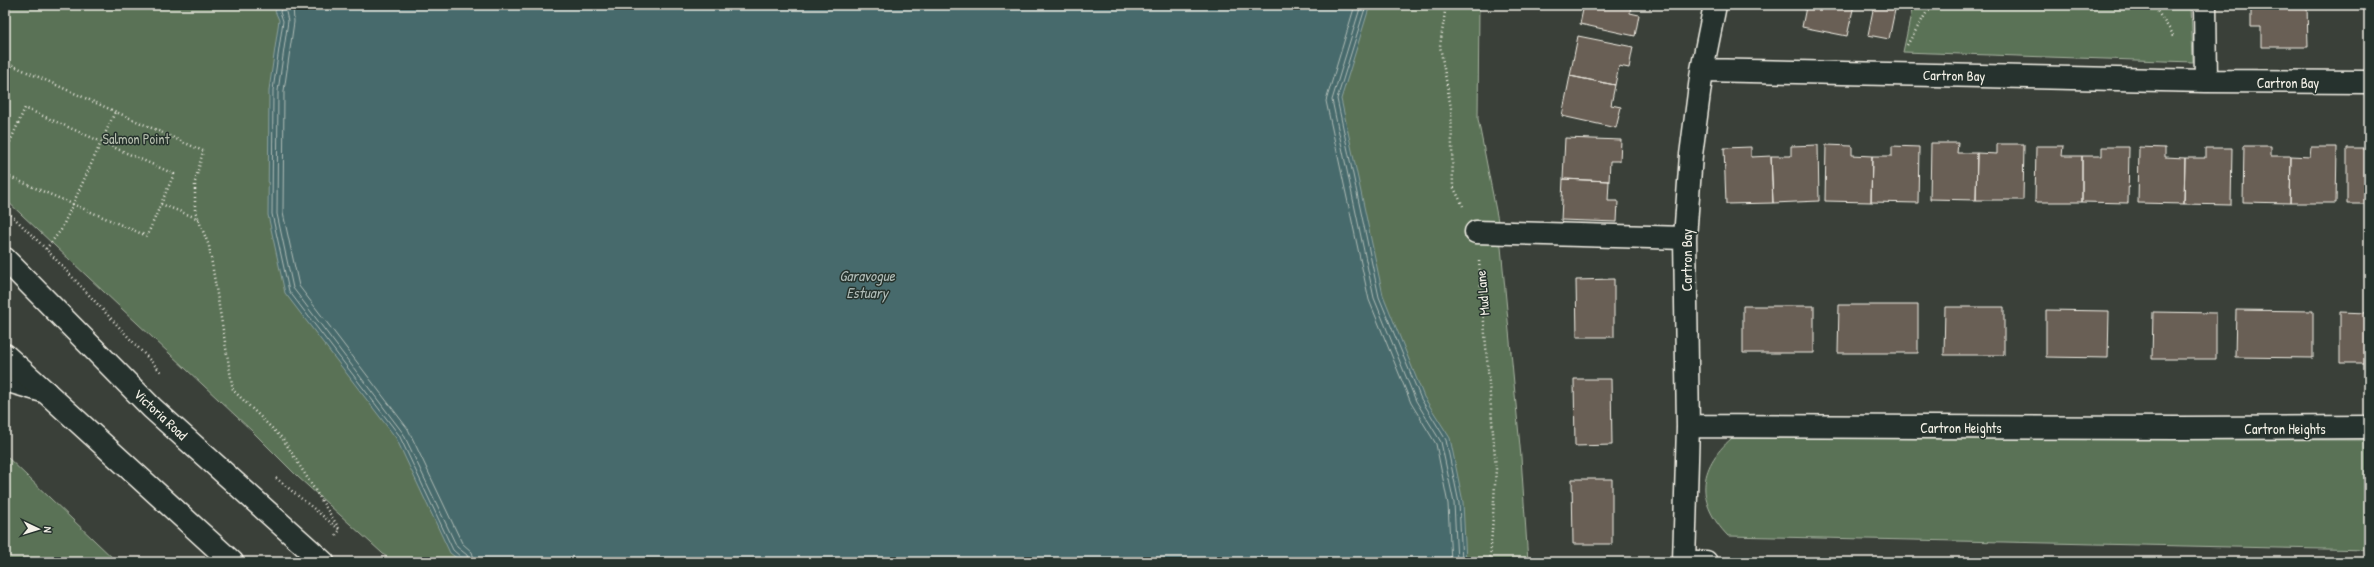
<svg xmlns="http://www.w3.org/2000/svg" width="2374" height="567" viewBox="0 0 2374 567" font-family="'Patrick Hand',sans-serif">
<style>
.green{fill:#5a7257;stroke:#a7b2a0}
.water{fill:#476b6c;stroke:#8ca19e}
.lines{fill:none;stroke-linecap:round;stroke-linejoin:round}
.shore{stroke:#afbbb6;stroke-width:1}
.building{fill:#695e54;stroke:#f4f1e8}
.minor-casing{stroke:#f4f1e8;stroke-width:25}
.major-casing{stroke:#f4f1e8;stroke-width:25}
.highway-casing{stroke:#f4f1e8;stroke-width:25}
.path{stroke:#f4f1e8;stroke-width:2.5;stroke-dasharray:1 3;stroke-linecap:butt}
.minor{stroke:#26332d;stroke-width:22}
.major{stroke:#26332d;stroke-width:22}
.highway{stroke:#26332d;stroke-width:22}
.labels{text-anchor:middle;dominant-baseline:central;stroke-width:3;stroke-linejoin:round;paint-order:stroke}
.street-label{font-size:14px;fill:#f4f1e8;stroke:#26332d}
.park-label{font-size:14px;fill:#b6beae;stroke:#26332d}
.water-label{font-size:15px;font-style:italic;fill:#afbbb6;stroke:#26332d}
</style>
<rect width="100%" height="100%" fill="#3a4039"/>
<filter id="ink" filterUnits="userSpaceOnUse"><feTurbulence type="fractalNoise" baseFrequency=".025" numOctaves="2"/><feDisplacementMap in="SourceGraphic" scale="8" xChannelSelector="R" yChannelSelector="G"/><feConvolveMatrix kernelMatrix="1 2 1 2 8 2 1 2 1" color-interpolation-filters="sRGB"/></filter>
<g filter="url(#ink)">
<path class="green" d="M5,5h1474l-1,114 21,107 22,231 7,105h-1136l-94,-85 -46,-46 -247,-232z
M1913,5h278l2,57 -290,-10z
M1732,438l637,2v110l-641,-14c-32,-33 -31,-68 4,-98z
M5,455l112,107h-112z"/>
<path class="water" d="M280,5h1090l-29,94 42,196 41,102 26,41 13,64 3,60h-1004l-12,-9 -54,-115 -111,-145 -17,-78 1,-125 10,-70 -4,-9z"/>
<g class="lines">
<path class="shore" d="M282,5l-2,7 3,9 -10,69 -1,124 17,77 110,144 54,115 9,8 2,4
M287,5l-1,7 2,9 -10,70 -1,123 16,74 110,145 54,114 10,8 2,7
M293,5l1,17 -10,69 -1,122 16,73 109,143 54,114 10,9 3,10
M1355,5l-29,96 43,199 42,103 25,41 12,60 3,58
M1361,5l-29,95 42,198 42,103 25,41 13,61 3,59
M1366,5l-29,94 42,198 42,102 25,41 13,63 3,59"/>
</g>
<path class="building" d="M1584,5h47l-1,8 9,2 -4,21 -55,-12z
M1797,5h57l-7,31 -45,-9 4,-20z
M1874,5h22l-7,34 -21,-4z
M2251,6h56l1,41h-47v-20h-10z
M1578,36l55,11 -4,21 -10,-2 -4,19 -45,-9z
M1570,76l45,9 -4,20 10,2 -5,21 -54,-12z
M1565,138l56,2 -1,21h-10l-1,20 -46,-2z
M1931,143h27l-1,10h20l-1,47 -46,-1z
M1997,144h27l-1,56h-47l1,-47 20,1z
M1818,145l1,56 -46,2 -2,-47h20v-10z
M1826,145l26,1v9l20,1 -1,46 -46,-1z
M1892,146l27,1 -1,56 -47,-1 1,-46h20z
M2036,146h27l-1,10h20v46h-47z
M2244,146h27v10h20l-1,47 -47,-1z
M1751,147v10l20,-1 2,47 -47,1 -2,-56z
M2102,147h27l-1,56 -46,-1v-46h20z
M2139,147l26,1v9l20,1 -1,46 -46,-1z
M2311,147h26l-1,56h-46l1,-47 19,1z
M2205,148h27l-1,57 -47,-1 1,-46h20z
M2347,148h22v56h-22z
M1563,179l46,2 -1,20h10l-1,21 -56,-2z
M1614,279v58h-37l-1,-57z
M1839,305h79v48h-80z
M1743,306h71v47h-71z
M1945,307h59v48h-60z
M2046,310l63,1 -1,47 -62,-1z
M2236,310l77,1v47l-78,-1z
M2153,312l63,1v46h-64z
M2340,312l29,1v50h-29z
M1574,379h37l1,66 -37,1z
M1572,479h40v65h-39z"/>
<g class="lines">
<g class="minor-casing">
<path id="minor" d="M2205,5l1,76
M1702,70l504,11 163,1
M1476,232l209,6
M1688,426l492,2 189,-1
M1684,562l4,-136 -3,-188 6,-83 11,-85 13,-65
M1684,562h22"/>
</g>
<g class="major-casing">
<path id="major" d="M5,380l41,12"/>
</g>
<g class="highway-casing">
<path id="highway" d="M5,259l147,149 171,154
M5,355l227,207"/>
</g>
<path class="path" d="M1446,5l-6,41 11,62 2,78 10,20
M2153,5l22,32
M1907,45l24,-40
M5,62l198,89 -8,31v29l14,35 24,144 50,49 57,91
M5,153l20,-45 149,66 -27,62 -142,-61
M161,204l38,15
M5,209l41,40 116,124
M46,249l15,-19 54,-118
M1479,261l17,208 -6,93
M276,478l64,52 -4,5"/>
<use href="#minor" class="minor"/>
<use href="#major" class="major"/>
<use href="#highway" class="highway"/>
</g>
</g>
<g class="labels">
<g class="street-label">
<text transform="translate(1954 75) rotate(1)">Cartron Bay</text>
<text x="2288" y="82">Cartron Bay</text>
<text transform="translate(1686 260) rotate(-90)">Cartron Bay</text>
<text transform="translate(1482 293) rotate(-95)">Mud Lane</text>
<text transform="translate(161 414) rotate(43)">Victoria Road</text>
<text x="1961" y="427">Cartron Heights</text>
<text x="2285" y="428">Cartron Heights</text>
</g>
<g class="park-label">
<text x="136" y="138">Salmon Point</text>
</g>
<g class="water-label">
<text x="867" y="275">Garavogue<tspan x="867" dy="17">Estuary</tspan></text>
</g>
</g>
<rect width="2374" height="567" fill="none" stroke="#26332d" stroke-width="20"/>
<rect x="10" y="10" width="2354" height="547" fill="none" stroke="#f4f1e8" stroke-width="1.5" filter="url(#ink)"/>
<g transform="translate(38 529) rotate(94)" stroke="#26332d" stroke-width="3" paint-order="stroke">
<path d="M0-3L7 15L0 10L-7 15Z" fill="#f4f1e8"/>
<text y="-6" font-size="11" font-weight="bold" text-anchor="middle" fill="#f4f1e8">N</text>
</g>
</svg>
